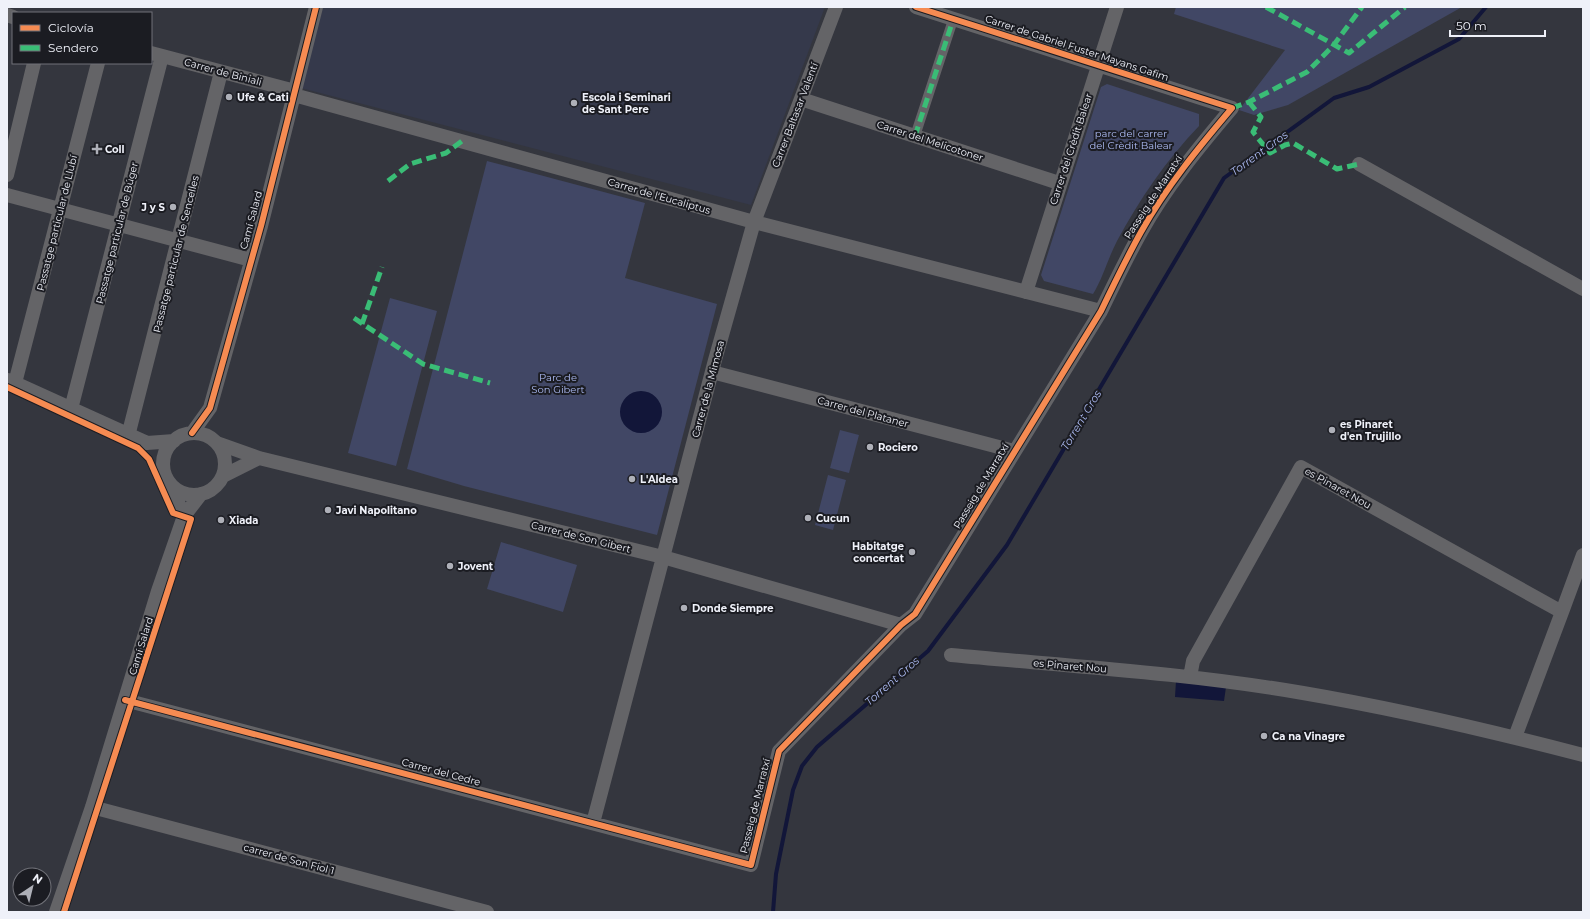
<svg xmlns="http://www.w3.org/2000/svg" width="1590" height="919" viewBox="0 0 1590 919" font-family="Montserrat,sans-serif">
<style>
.built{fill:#35394b}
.green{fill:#414765}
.water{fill:#121639}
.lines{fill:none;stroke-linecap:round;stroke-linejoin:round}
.stream{stroke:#121639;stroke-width:4}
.pedestrian{stroke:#646467;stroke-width:10}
.minor{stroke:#646467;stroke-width:14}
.quiet{stroke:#3abd76;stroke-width:5;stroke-dasharray:10 5;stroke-linecap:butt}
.cycleway-casing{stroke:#1b1c22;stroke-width:8}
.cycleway{stroke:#f68b52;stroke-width:6}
.poi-dot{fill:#aeb0b8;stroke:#1b1c22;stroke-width:1.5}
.labels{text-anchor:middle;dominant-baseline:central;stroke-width:4;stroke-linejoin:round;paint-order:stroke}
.street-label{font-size:10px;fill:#eff1f9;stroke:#1b1c22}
.poi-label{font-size:10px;font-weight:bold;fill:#eff1f9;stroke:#1b1c22;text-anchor:start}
.park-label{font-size:10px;fill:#afbdf6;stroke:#1b1c22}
.water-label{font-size:11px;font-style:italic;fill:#adbbf3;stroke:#1b1c22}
</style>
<rect width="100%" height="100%" fill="#34363e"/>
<path class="built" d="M323,7h502l-74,198 -450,-117z"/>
<path class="green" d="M1176,7h286l-174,98 -34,10 -15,-5 46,-60 -111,-36z
M1107,84l92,30v12c-32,33 -60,74 -82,115 -9,17 -14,37 -24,53l-49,-13 -3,-6 60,-188z
M487,161l158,42 -20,75 92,26 -60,231 -193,-49 -57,-17z
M390,298l47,13 -41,155 -48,-13z
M840,430l19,5 -10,38 -19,-5z
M828,475l18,5 -13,50 -18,-5z
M501,542l76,23 -14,47 -76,-23z"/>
<path class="water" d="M620 412a21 21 0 1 1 42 0a21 21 0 1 1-42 0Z
M1176,681l50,6 -2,14 -49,-4z"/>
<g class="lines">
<path class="stream" d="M773,912l3,-38 17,-84 9,-24 15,-19 111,-96 79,-106 217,-367 110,-80 35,-11 90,-48 27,-32"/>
<path class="pedestrian" d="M915,136l38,-116"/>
<path class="minor" d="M7,15l6,2
M151,53l144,38
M294,95l460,127 347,89
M801,99l258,84
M1359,164l224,125
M7,175l27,-112
M7,195l244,65
M1026,292l91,-285
M712,372l302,79
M8,380l139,63 27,-2
M15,383l83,-320
M71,409l91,-353
M192,433l18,-25 51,-182 55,-219
M163 464a31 31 0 1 1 62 0a31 31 0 1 1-62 0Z
M128,436l93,-364
M217,443l42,15 404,99 238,68
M223,476l36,-18
M170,484l14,32
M1562,612l21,-57
M951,655c117,11 236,18 352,38 94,16 188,38 280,62
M1190,677l3,-16 108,-194 261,145 -47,125
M125,700l626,165 28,-114 122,-126 14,-11 186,-303c13,-27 26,-54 40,-79 25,-45 58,-85 91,-124l-316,-101
M92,807l395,105
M593,823l122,-463 39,-138 82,-215
M56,912l36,-105 66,-216 26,-75 17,-22"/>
<path class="quiet" d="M1266,7l83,46 56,-46
M1249,102l12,15 -8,15 17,21 15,-8 8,-2 44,26 22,-5
M1232,108l17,-6 58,-30 26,-26 29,-39
M915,136l38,-116
M388,181l22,-17 36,-11 16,-12
M354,318l69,46 67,19
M362,324l20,-57"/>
<g class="cycleway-casing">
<path id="cycleway" d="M7,387l131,61 11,11 24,54 18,6 -127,393
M192,433l18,-25 51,-182 55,-219
M125,700l626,165 28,-114 122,-126 14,-11 186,-303c13,-27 26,-54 40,-79 25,-45 58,-85 91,-124l-316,-101"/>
</g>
<use href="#cycleway" class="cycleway"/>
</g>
<g class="poi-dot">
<circle cx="229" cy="97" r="4"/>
<circle cx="574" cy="103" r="4"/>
<path d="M95 143h4v4h4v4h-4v4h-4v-4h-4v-4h4z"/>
<circle cx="173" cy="207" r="4"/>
<circle cx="1332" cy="430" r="4"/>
<circle cx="870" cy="447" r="4"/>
<circle cx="632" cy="479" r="4"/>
<circle cx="328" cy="510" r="4"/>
<circle cx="808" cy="518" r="4"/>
<circle cx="221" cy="520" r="4"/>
<circle cx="912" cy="552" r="4"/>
<circle cx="450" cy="566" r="4"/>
<circle cx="684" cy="608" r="4"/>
<circle cx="1264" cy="736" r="4"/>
</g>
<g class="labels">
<g class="street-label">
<text transform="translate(1077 48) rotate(18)">Carrer de Gabriel Fuster Mayans Gafim</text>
<text transform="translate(223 72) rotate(15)">Carrer de Biniali</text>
<text transform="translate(795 115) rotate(-69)">Carrer Baltasar Valentí</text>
<text transform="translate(930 141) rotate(18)">Carrer del Melicotoner</text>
<text transform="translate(1071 149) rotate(-72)">Carrer del Crèdit Balear</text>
<text transform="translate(659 196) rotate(16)">Carrer de l'Eucaliptus</text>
<text transform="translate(1153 197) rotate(-57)">Passeig de Marratxí</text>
<text transform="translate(251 220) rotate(-75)">Camí Salard</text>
<text transform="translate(57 223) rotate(-76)">Passatge particular de Llubí</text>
<text transform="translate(117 233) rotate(-76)">Passatge particular de Búger</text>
<text transform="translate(176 254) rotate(-76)">Passatge particular de Sencelles</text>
<text transform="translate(708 389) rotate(-75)">Carrer de la Mimosa</text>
<text transform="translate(863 412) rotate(15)">Carrer del Plataner</text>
<text transform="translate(981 486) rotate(-59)">Passeig de Marratxí</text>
<text transform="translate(1338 488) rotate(29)">es Pinaret Nou</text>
<text transform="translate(581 537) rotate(14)">Carrer de Son Gibert</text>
<text transform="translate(141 646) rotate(-73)">Camí Salard</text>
<text transform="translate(1070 666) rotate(5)">es Pinaret Nou</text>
<text transform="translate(441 772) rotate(15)">Carrer del Cedre</text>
<text transform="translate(755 806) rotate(-76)">Passeig de Marratxí</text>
<text transform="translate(289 859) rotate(15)">carrer de Son Fiol 1</text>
</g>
<g class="poi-label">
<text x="237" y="97">Ufe &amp; Cati</text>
<text x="582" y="97">Escola i Seminari<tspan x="582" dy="12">de Sant Pere</tspan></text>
<text x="105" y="149">Coll</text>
<text x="165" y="207" text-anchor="end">J y S</text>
<text x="1340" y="424">es Pinaret<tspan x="1340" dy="12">d'en Trujillo</tspan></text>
<text x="878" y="447">Rociero</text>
<text x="640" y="479">L'Aldea</text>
<text x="336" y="510">Javi Napolitano</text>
<text x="816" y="518">Cucun</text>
<text x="229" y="520">Xiada</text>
<text x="904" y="546" text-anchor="end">Habitatge<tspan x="904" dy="12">concertat</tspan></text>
<text x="458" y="566">Jovent</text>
<text x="692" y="608">Donde Siempre</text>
<text x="1272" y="736">Ca na Vinagre</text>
</g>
<g class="park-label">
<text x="1131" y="133">parc del carrer<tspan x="1131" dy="12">del Crèdit Balear</tspan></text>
<text x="558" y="377">Parc de<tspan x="558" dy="12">Son Gibert</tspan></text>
</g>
<g class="water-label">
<text transform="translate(1259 153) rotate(-36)">Torrent Gros</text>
<text transform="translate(1081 420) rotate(-59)">Torrent Gros</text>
<text transform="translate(892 681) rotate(-41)">Torrent Gros</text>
</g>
</g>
<rect width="1590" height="919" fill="none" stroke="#eff1f9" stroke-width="16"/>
<rect x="12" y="12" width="140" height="52" fill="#1b1c22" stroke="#707178"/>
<rect x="20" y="25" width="20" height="6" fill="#f68b52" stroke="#707178"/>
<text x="48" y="32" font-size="12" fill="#eff1f9">Ciclovía</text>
<rect x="20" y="45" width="20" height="6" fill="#3abd76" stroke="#707178"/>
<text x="48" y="52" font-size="12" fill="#eff1f9">Sendero</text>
<g transform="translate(32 887) rotate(35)"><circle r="19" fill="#1b1c22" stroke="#707178"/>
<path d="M0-3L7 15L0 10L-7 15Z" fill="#aeb0b8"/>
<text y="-6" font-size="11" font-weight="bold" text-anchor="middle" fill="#eff1f9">N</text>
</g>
<path d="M1450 30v6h95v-6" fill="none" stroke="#eff1f9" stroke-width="2"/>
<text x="1456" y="30" font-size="12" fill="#eff1f9" stroke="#1b1c22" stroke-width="3" paint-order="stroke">50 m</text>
</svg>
